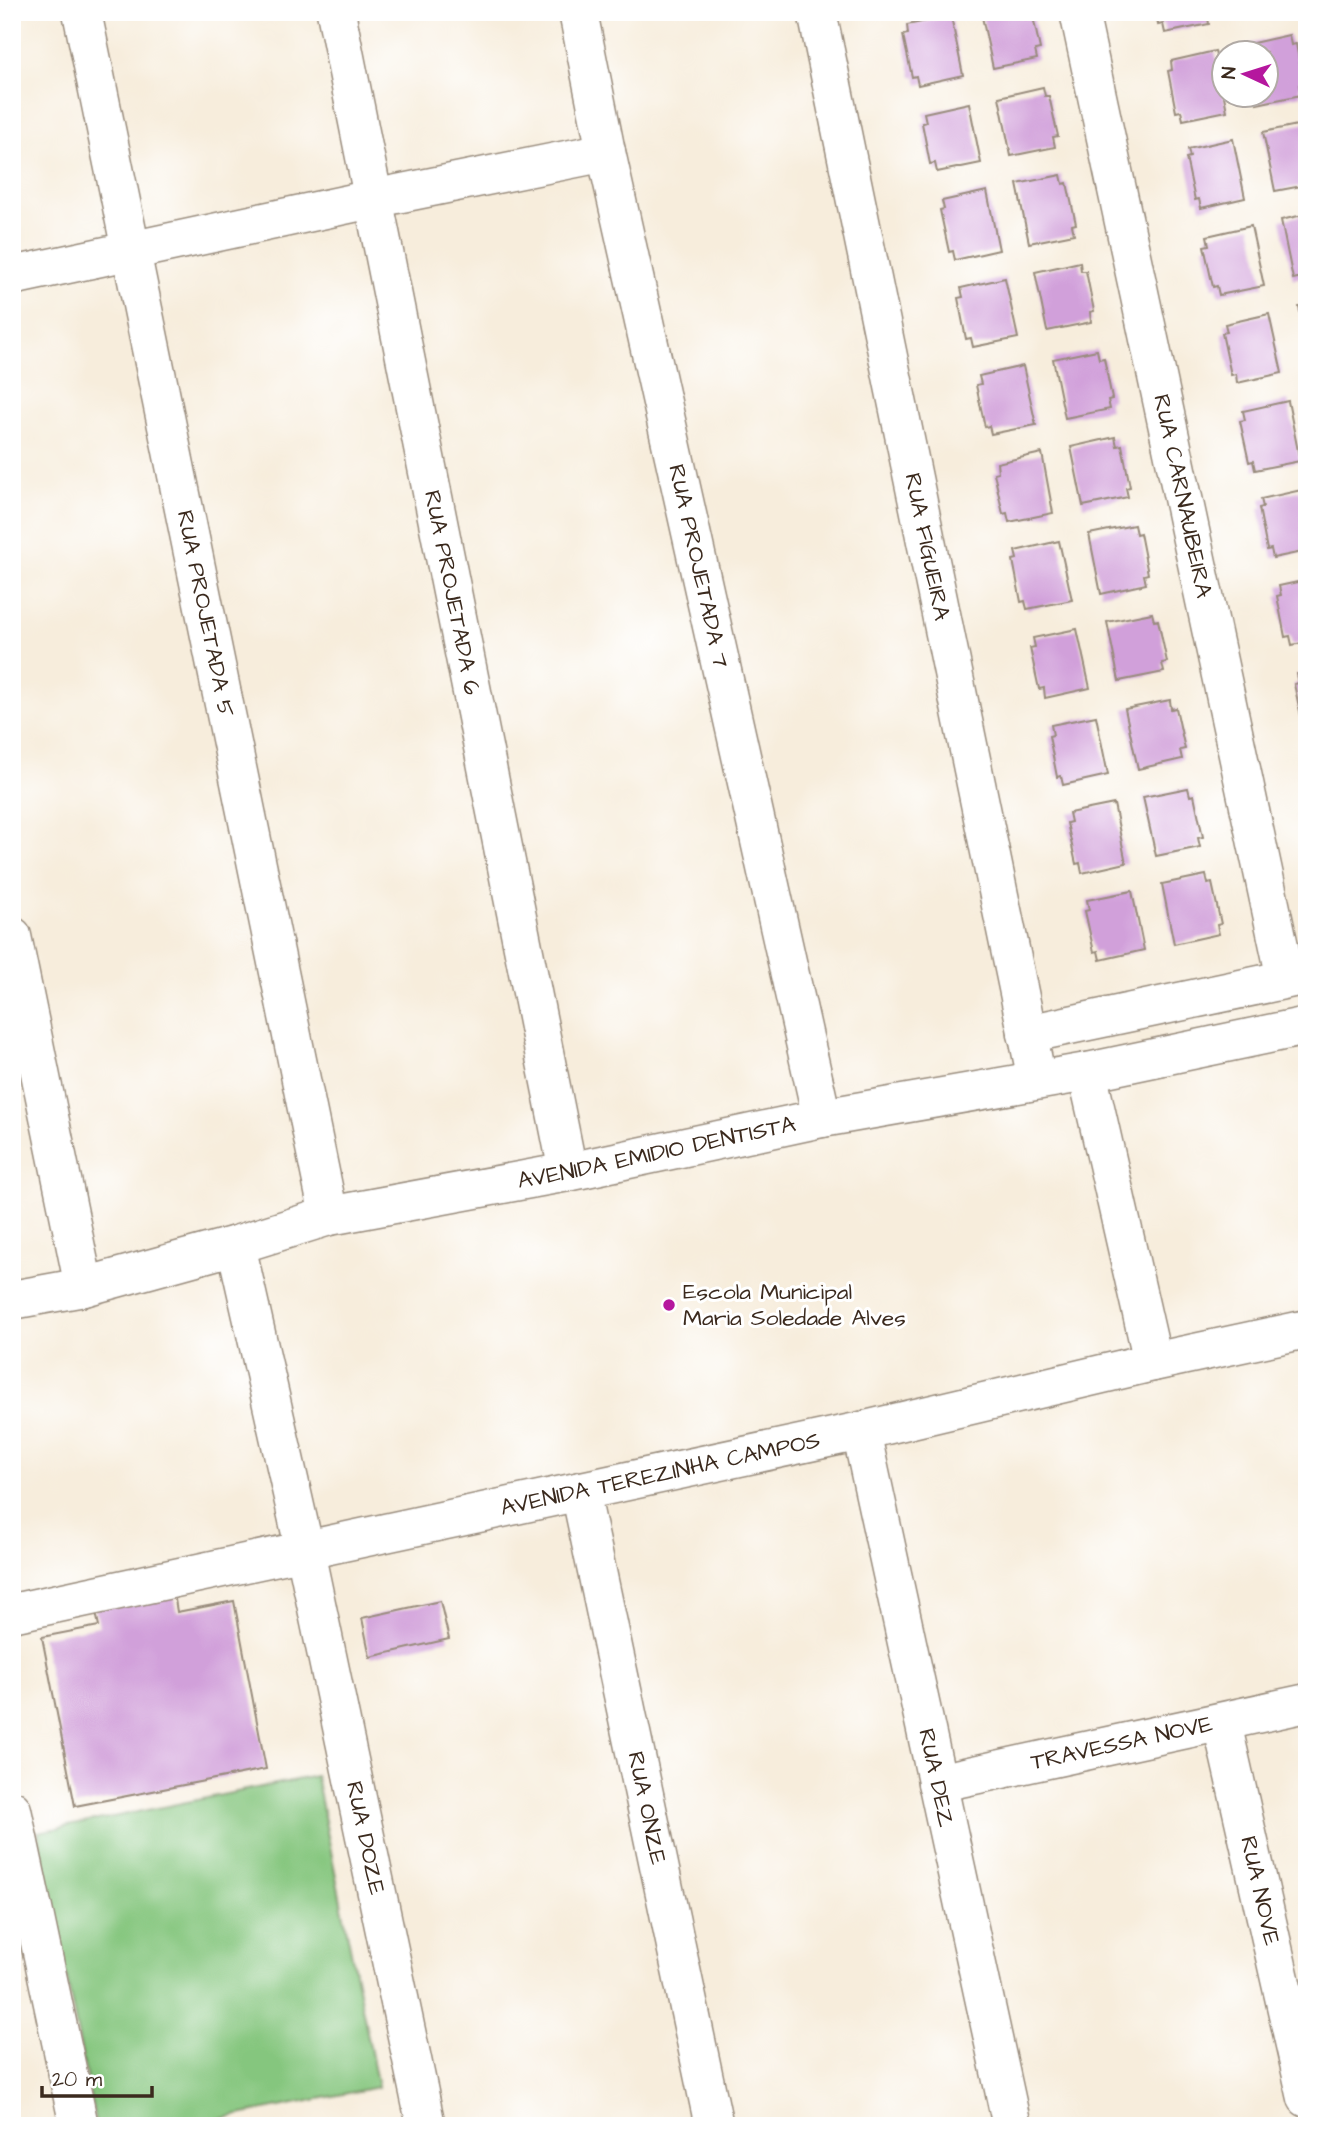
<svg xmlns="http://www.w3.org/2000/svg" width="1319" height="2138" viewBox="0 0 1319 2138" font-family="'Architects Daughter',sans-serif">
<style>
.green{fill:#85c67e;stroke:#60784e;stroke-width:2}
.building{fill:#d1a0da}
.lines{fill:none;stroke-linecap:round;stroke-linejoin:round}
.minor-casing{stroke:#998c7d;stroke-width:41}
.minor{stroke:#fff;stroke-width:38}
.poi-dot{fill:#b5179e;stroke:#fff;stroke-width:2.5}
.labels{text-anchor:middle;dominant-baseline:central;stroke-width:6;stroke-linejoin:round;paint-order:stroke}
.street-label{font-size:23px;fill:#3b2a1e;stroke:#fff}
.poi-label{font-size:23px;fill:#3b2a1e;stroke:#fff;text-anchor:start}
</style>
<rect width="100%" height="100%" fill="#fff"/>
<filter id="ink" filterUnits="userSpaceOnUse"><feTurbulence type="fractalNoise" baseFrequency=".0143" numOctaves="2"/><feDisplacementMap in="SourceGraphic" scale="14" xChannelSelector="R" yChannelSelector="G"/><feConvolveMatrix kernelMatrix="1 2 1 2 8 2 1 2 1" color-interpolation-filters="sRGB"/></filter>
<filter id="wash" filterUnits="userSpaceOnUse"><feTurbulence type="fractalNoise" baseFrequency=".00686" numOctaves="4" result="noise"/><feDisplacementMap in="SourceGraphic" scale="28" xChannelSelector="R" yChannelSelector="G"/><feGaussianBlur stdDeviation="1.57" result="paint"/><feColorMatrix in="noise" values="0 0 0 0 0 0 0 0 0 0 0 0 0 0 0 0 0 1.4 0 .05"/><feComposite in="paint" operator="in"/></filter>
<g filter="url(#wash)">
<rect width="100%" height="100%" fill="#f7eddc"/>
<path class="green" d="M316,1776l62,311 -193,39h-89l-58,-294z"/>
<g id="blocks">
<path class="building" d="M981,12h51l8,37 -5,1 2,9 -44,9z
M1156,12h51l2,12 -44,9 -2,-9 -5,1z
M951,16l12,59 -45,10 -2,-9 -4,1 -9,-42 5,-1 -1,-9z
M1289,35l2,10 5,-1 8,41h-5l2,10 -44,9 -2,-10h11v-42h-20l-2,-7z
M1215,51l12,60 -44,9 -2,-9 -5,1 -8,-41 4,-1 -1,-9z
M1043,87l2,9h4l9,40 -5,1 2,10 -44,9 -12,-59z
M969,103l12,60 -44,9 -2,-9 -5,1 -8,-41 4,-1 -2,-9z
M1307,123v62l-32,6 -12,-59z
M1233,139l12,59 -44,10 -2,-9 -4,1 -9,-42 4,-1 -2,-8z
M1061,175l2,9 4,-1 9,41 -4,1 2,9 -45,9 -12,-59z
M987,191l12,59 -44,10 -2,-9 -4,1 -9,-42 4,-1 -2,-8z
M1307,214v62l-14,3 -12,-59z
M1251,226l13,60 -45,9 -2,-9 -4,1 -9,-41 5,-1 -2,-9z
M1080,262l1,9h5l8,40 -4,1 1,10 -44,9 -12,-59z
M1005,278l13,60 -45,9 -2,-9 -5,1 -8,-41 5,-1 -2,-9z
M1307,306v32h-1l-7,-31z
M1269,314l13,59 -45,10 -1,-9 -5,1 -9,-42 5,-1 -2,-8z
M1097,350l2,9 5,-1 8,41 -4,1 2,9 -45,9 -12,-59z
M1023,366l13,59 -45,9 -2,-8 -4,1 -9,-42 5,-1 -2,-8z
M1288,401l12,60 -45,9 -2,-9 -4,1 -9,-41 5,-1 -2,-9z
M1115,437l2,9 5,-1 8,42 -4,1 2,9 -45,9 -12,-59z
M1042,453l11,60 -44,9 -2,-9 -4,1 -9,-41 4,-1 -1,-9z
M1306,489l1,62 -34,7 -2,-9 -4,1 -8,-42 4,-1 -2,-8z
M1134,525l2,9 4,-1 8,41 -4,1 2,9 -45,10 -12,-60z
M1059,541l13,59 -45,9 -2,-8 -4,1 -8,-42 4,-1 -2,-8z
M1307,580v62l-15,3 -2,-9 -5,1 -8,-41 4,-1 -2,-9z
M1152,613l2,8 4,-1 9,42 -5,1 2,9 -45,9 -12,-59z
M1077,629l13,59 -45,10 -1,-10 -5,1 -9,-41 5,-1 -2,-9z
M1307,672v52l-4,1 -9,-41 5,-1 -2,-9z
M1170,700l1,9 5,-1 9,41 -5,1 2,9 -44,10 -13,-60z
M1096,716l12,59 -45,10 -2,-9 -4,1 -8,-41 4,-1 -2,-10z
M1188,788l2,8 4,-1 9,42 -5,1 2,9 -44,9 -13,-59z
M1114,804l12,59 -44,10 -2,-10 -4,1 -9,-41 4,-1 -2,-9z
M1206,875l2,9 4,-1 9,41 -4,1 2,9 -45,10 -12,-60z
M1132,891l12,59 -44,10 -2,-9 -4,1 -9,-41 4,-1 -2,-10z
M174,1593l3,19 57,-11 32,168 -191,37 -33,-169 57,-11 -4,-18z
M440,1601l9,38 -79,18 -8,-39z"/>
</g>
</g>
<g filter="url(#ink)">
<use href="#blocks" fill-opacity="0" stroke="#998c7d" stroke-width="2"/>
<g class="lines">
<g class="minor-casing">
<g id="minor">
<path id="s1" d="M82,12l247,1204"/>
<path id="s2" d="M336,12l232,1160"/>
<path id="s3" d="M578,12l28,140 216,966"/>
<path id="s4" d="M817,12l220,1068"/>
<path id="s5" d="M1079,12l207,967"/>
<path d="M12,276l360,-77 234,-47"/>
<path d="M12,936l72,351"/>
<path d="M1027,1034l280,-59"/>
<path d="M1087,1072l66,290"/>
<path id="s6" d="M236,1245l69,306 121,575"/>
<path id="s7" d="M12,1300l72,-13 152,-42 93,-29 239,-44 254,-54 265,-46 220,-46"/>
<path id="s8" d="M861,1431l151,695"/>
<path id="s9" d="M580,1491l134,635"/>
<path id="s10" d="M12,1613l849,-182 292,-69 154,-33"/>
<path id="s11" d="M1222,1723l85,375"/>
<path id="s12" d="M937,1783l370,-80"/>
<path d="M12,1810l67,316"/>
</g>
</g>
<use href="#minor" class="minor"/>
</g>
</g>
<circle class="poi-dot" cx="669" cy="1305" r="7"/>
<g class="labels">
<g class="street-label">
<text stroke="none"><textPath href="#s5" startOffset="495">RUA CARNAUBEIRA</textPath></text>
<text stroke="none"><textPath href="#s4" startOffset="546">RUA FIGUEIRA</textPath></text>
<text stroke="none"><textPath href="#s3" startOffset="567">RUA PROJETADA 7</textPath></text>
<text stroke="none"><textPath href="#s2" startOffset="592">RUA PROJETADA 6</textPath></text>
<text stroke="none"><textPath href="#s1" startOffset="614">RUA PROJETADA 5</textPath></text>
<text stroke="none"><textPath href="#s7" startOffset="662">AVENIDA EMIDIO DENTISTA</textPath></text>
<text stroke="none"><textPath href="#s10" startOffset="663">AVENIDA TEREZINHA CAMPOS</textPath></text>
<text stroke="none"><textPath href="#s12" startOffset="189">TRAVESSA NOVE</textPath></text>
<text stroke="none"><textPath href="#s8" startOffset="355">RUA DEZ</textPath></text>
<text stroke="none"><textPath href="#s9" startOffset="324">RUA ONZE</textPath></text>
<text stroke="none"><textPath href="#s6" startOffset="607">RUA DOZE</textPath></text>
<text stroke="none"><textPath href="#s11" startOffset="172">RUA NOVE</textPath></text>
</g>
<g class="poi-label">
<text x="683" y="1292">Escola Municipal<tspan x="683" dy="26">Maria Soledade Alves</tspan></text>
</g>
</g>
<rect width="1319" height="2138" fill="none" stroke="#fff" stroke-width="42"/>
<g transform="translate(1245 74) rotate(274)"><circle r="33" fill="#ffffff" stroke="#b1aaa5" stroke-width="2"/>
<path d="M0-5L12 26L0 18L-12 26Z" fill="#b5179e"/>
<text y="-10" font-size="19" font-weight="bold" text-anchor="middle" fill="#3b2a1e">N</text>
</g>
<path d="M42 2086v10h110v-10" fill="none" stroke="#3b2a1e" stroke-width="3.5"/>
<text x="52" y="2086" font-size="21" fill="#3b2a1e" stroke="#ffffff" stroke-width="5" paint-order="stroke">20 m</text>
</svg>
